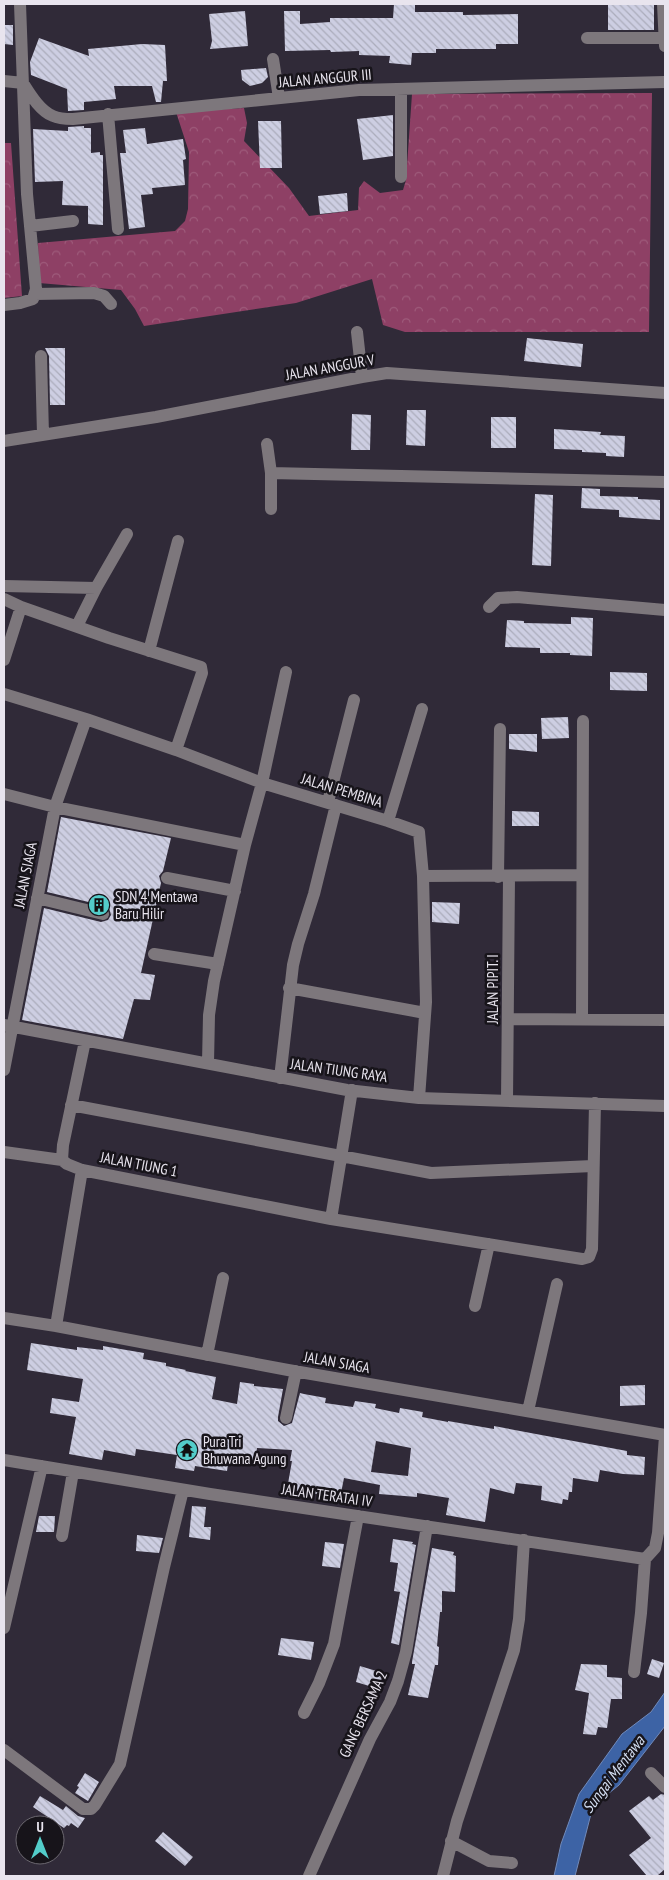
<svg xmlns="http://www.w3.org/2000/svg" width="669" height="1880" viewBox="0 0 669 1880" font-family="'PT Sans Narrow',sans-serif">
<style>
.forest{fill:url(#forest-crowns)}
.water{fill:#3d63a5;stroke:#708abb}
.building{fill:url(#building-back-hatch);fill-rule:evenodd}
.lines{fill:none;stroke-linecap:round;stroke-linejoin:round}
.minor{stroke:#7d777c;stroke-width:12}
.labels{text-anchor:middle;dominant-baseline:central;stroke-width:5;stroke-linejoin:round;paint-order:stroke}
.street-label{font-size:15px;fill:#e8e4ee;stroke:#17141a}
.poi-label{font-size:15px;fill:#e8e4ee;stroke:#17141a;text-anchor:start}
.water-label{font-size:16px;font-style:italic;fill:#d3def1;stroke:#17141a}
</style>
<defs>
<pattern id="forest-crowns" width="20" height="18" patternUnits="userSpaceOnUse" patternTransform="scale(1.25)"><rect width="20" height="18" fill="#8e4065"/><path d="M2 6a3 3 0 1 1 6 0M12 15a3 3 0 1 1 6 0" fill="none" stroke="#9e5b7b"/></pattern>
<pattern id="building-back-hatch" width="6" height="6" patternUnits="userSpaceOnUse" patternTransform="scale(1.25)"><rect width="6" height="6" fill="#cdcee2"/><path d="M-1 5l2 2M0 0l6 6M5-1l2 2" fill="none" stroke="#abacbb"/></pattern>
</defs>
<rect width="100%" height="100%" fill="#302a38"/>
<path class="forest" d="M652,93l-3,239h-244l-22,-7 -11,-46 -76,24 -152,23 -9,-17 -14,-19 -82,-7 -1,-40 137,-12 10,-10 3,-12 1,-57 -13,-40 68,-4 3,15 -3,18 45,47 20,28 49,-6 1,-22 5,-7 16,12 23,-3 3,-10 6,-86z
M4,143h7l11,153 -18,2z"/>
<path class="water" d="M665,1692v34l-46,59 -26,21 -18,70h-21l7,-32 18,-50 43,-60 29,-22z"/>
<path class="building" d="M394,4h21v8h48v3l55,-1v30h-22v5h-60v4h-24l-1,12 -22,-2 1,-7 -31,-1v-4l-28,1 -1,-2 -45,1 -1,-40h16v13l30,-2v-4h63z
M608,4h46v26h-46z
M245,11l3,35 -38,3 2,-8 -3,-27z
M4,25h9v20l-9,-1z
M39,38l50,18 -1,-7 54,-5 23,1 2,36h-4l-2,21h-5l-4,-16h-38l2,13 -32,3v8l-16,1 -1,-22 -36,-14 -1,-13z
M266,68l2,9 -6,6 -12,3 -8,-6 -1,-10z
M393,115v41l-30,4 -6,-41z
M258,121h23l1,47h-22z
M84,126v2h7v25l9,-1v3h3v70l-15,-1v-18l-26,-1 1,-24 -28,1 -2,-53 35,2v-4z
M145,128l2,16 36,-5 3,20 -3,1 2,25 -33,3 1,6 -12,1 4,32 -16,2 -9,-76h6l-3,-23z
M347,193l1,18 -28,3 -2,-18z
M527,338l56,6 -2,23 -57,-6z
M45,348h20v57h-15l-1,-49z
M407,410h19l-1,36 -19,-1z
M352,414l19,1 -1,35h-19z
M491,417h25v31h-25z
M554,429l47,3 -1,3 25,1 -1,21 -18,-1v-3l-24,-1v-2l-28,-1z
M582,488l18,1v7l38,1v2l22,1v20l-41,-3v-7l-38,-2z
M535,494l18,1 -2,71 -19,-1z
M571,617l22,1 -1,38 -22,-1v-2h-30v-5l-35,-1 2,-27 17,1v2l47,1z
M610,672l37,1v18l-37,-1z
M568,717l1,21 -27,1 -1,-21z
M509,734h28v18l-28,-3z
M512,811l27,1v14h-27z
M61,817l110,21 -8,33 -4,5 2,7 -20,90 14,2 -5,25 -16,-1 -11,40 -101,-19 22,-112 57,14 7,-2 3,-5 -2,-7 -4,-2 -58,-14z
M432,902l28,1 -1,21 -27,-2z
M31,1343l46,7v-3l26,3v-4l41,7 -1,6 23,4v3l20,4 -1,1 31,6 -4,22 25,5 3,-22 14,2v2l29,3 -5,28v4l6,5 8,-3 8,-30 4,1 22,4 -1,5 28,4 2,-6 21,3 -1,4 24,5 1,-5 23,4 -1,5 26,5v-1l46,8v-3l133,25v4l18,2 -1,18 -21,-1 -23,-4 -2,12 -25,-4 -1,14h-3l-1,8 -5,-1 -1,5 -21,-4 1,-14 -26,-3 -2,11 -24,-6 -5,34 -39,-7 3,-17 -32,-5v4l-38,-3 1,-9 -36,-7 -4,20 -53,-9 5,-28h-2l2,-11 -35,-2 -1,14 -11,-1v4l-17,-1 -1,7 -32,-5 -1,5 -19,-3 2,-13 -41,-6 -1,7 -31,-6 -2,10 -33,-6 7,-37 -26,-4 2,-15 27,4 4,-23 -56,-9zM376,1441l35,7 -3,28 -37,-4z
M645,1385v20l-25,1v-20z
M192,1506l14,1 -2,20h7l-1,13 -21,-3z
M39,1516h16l-1,16h-18z
M137,1535l26,3 -4,15 -23,-2z
M393,1539l20,3 -1,2 4,1 -17,100 -8,-2 9,-51 -6,-1 4,-28 -8,-1z
M325,1542l19,2 -4,24 -18,-2z
M432,1548l22,4 -1,3 3,1 -1,36 -13,-1v21h-2l-3,34 2,1 -1,18h-3l-7,33 -20,-3 7,-31h-3v-2z
M281,1638l33,4 -3,18 -33,-5z
M652,1659l12,4 -5,15 -12,-4z
M581,1664l26,1v12l15,1v21h-11l-4,29 -9,-1 -2,8 -13,-1 6,-41 -14,-3z
M360,1666l23,7 -4,16 -23,-7z
M85,1773l14,9 -11,19 -13,-8 4,-6 -2,-1z
M661,1794l4,1v74l-8,7h-10l-18,-21 22,-17 -22,-27 20,-15 4,4z
M40,1796l23,14 3,-4 12,10 7,2 -7,10 -7,-5 -2,3 -2,-1 -3,3 -31,-21z
M163,1832l30,25 -8,9 -30,-25z"/>
<g class="lines">
<path class="minor" d="M663,4l2,42
M587,38h77
M273,59l6,39
M4,81l19,2c7,11 17,28 30,33 6,3 13,3 20,3l286,-29 306,-8
M401,89v88
M108,114l10,115
M30,226l43,-5
M35,294l59,-1 10,3 7,8
M4,305l16,-2 13,-4 3,-10 -9,-95 -7,-190
M357,332l5,45
M41,356l2,79
M4,441l152,-24 206,-40 25,-4 278,20
M267,444l4,29v36
M271,473l394,9
M4,586l92,2
M4,599l17,8 88,31 92,29 1,6 -26,77
M489,607l9,-9 19,-1 148,13
M77,626l19,-38 31,-54
M149,651l29,-110
M4,660l17,-53
M4,694l82,25 90,31 86,33 126,38 31,11 4,44 3,126 -7,96
M4,794l51,13 190,38
M328,802l26,-102
M388,821l34,-112
M423,876l159,-1
M498,877l2,-148
M167,878l68,13
M37,898l66,16
M154,954l64,10
M289,988l136,25
M508,1019l157,1
M582,1019l1,-298
M4,1025l343,65 72,8 246,8
M85,1041l-22,104 -1,15 5,4 15,6 249,49 251,40 7,-2 3,-8 3,-146
M208,1063l1,-48 5,-34 31,-136 17,-62 24,-111
M4,1070l51,-263 31,-88
M280,1078l13,-113 5,-21 16,-50 22,-89
M507,1101l2,-224
M71,1105l360,68 162,-7
M4,1152l58,8
M331,1219l21,-129
M475,1306l14,-62
M4,1318l52,8 232,44 377,65
M56,1326l26,-156
M207,1355l16,-77
M528,1411l29,-127
M286,1418l10,-47
M4,1460l206,34 435,65
M62,1536l11,-64
M645,1559l10,-11 3,-15 7,-97
M4,1628l38,-162
M634,1672l7,-59 4,-54
M304,1713l15,-30 15,-39 24,-128
M4,1750l79,59h8l4,-4 25,-41 44,-197 19,-77
M651,1773l14,14
M451,1841l38,20 23,2
M309,1876l61,-137 20,-37 8,-21 8,-29 21,-126
M443,1876l14,-55 57,-171 5,-31 5,-79"/>
</g>
<defs>
<g id="building-disc" transform="scale(1.125)"><circle r="9.5" fill="#53cdca" stroke="#17141a"/><path d="M-4-6H4V6H1V3H-1V6H-4ZM-2.5-4.3h1.7v1.8h-1.7ZM.8-4.3h1.7v1.8H.8ZM-2.5-1h1.7V.8h-1.7ZM.8-1h1.7V.8H.8Z" fill="#111"/></g>
<g id="temple-disc" transform="scale(1.125)"><circle r="9.5" fill="#53cdca" stroke="#17141a"/><path d="M0-6L5-2H3V0L6.5 2.5H4V6H1.5V3h-3V6H-4V2.5H-6.5L-3 0V-2H-5Z" fill="#111"/></g>
</defs>
<g fill-rule="evenodd">
<use href="#building-disc" x="99" y="905"/>
<use href="#temple-disc" x="187" y="1450"/>
</g>
<g class="labels">
<g class="street-label">
<text transform="translate(325 78) rotate(-5)">JALAN ANGGUR III</text>
<text transform="translate(330 367) rotate(-10)">JALAN ANGGUR V</text>
<text transform="translate(342 790) rotate(17)">JALAN PEMBINA</text>
<text transform="translate(25 875) rotate(-79)">JALAN SIAGA</text>
<text transform="translate(492 989) rotate(-90)">JALAN PIPIT. I</text>
<text transform="translate(339 1070) rotate(8)">JALAN TIUNG RAYA</text>
<text transform="translate(139 1164) rotate(11)">JALAN TIUNG 1</text>
<text transform="translate(337 1362) rotate(10)">JALAN SIAGA</text>
<text transform="translate(327 1495) rotate(8)">JALAN TERATAI IV</text>
<text transform="translate(363 1714) rotate(-65)">GANG BERSAMA 2</text>
</g>
<g class="poi-label">
<text x="115" y="896">SDN 4 Mentawa<tspan x="115" dy="17">Baru Hilir</tspan></text>
<text x="203" y="1441">Pura Tri<tspan x="203" dy="17">Bhuwana Agung</tspan></text>
</g>
<g class="water-label">
<text transform="translate(613 1774) rotate(-53)">Sungai Mentawa</text>
</g>
</g>
<rect width="669" height="1880" fill="none" stroke="#e8e4ee" stroke-width="10"/>
<g transform="translate(40 1840)"><circle r="24" fill="#17141a" stroke="#6b676f"/>
<path d="M0-4L9 19L0 12L-9 19Z" fill="#53cdca"/>
<text y="-8" font-size="14" font-weight="bold" text-anchor="middle" fill="#e8e4ee">U</text>
</g>
</svg>
